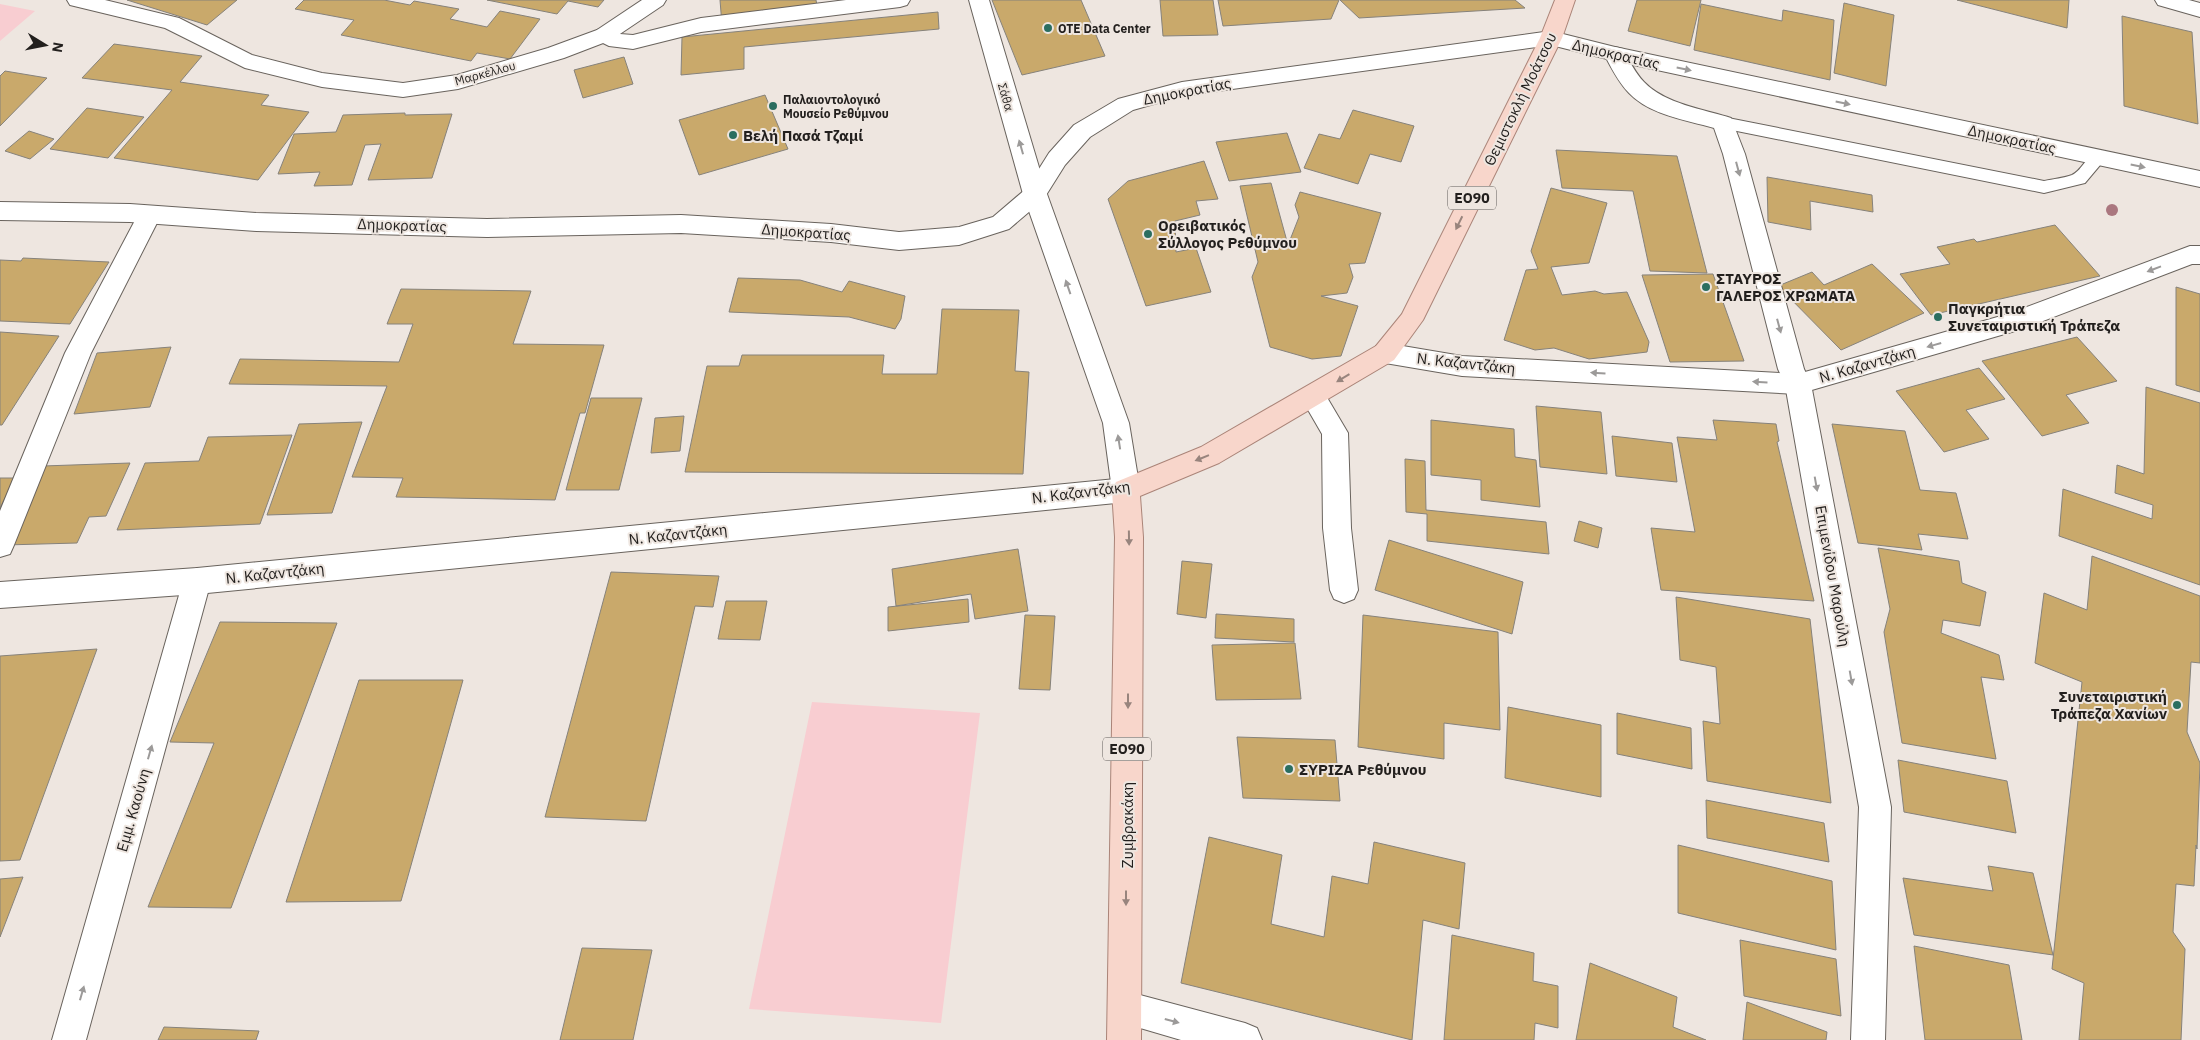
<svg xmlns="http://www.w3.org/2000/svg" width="2200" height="1040" viewBox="0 0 2200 1040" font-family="'IBM Plex Sans',sans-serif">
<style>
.green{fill:#f8cdd1}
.building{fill:#c9a96b;stroke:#86827b}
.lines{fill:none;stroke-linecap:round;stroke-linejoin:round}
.service-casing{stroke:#69635d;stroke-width:2}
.pedestrian-casing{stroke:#69635d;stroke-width:2}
.minor-casing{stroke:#69635d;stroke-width:2}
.tertiary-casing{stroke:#69635d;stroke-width:2}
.primary-casing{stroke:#aa8478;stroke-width:2}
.service{fill:#fff;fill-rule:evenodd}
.pedestrian{fill:#fff;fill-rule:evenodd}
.minor{fill:#fff;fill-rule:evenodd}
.tertiary{fill:#fff;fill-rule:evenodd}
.primary{fill:#f8d6cb;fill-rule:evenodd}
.tree{fill:#aa777f}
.oneway{fill:#9c9a99}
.oneway2{fill:#98847d}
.poi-dot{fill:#2b6e60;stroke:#eee6e0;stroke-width:2}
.labels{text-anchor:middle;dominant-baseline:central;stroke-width:4;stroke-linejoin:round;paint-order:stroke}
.far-poi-label{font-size:12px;font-weight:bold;fill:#221f1d;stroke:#eee6e0;text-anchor:start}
.far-street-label{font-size:12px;fill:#221f1d;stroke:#eee6e0}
.shield{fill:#eee6e0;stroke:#5f5b58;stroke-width:1}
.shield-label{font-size:14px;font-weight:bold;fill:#221f1d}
.street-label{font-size:15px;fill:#221f1d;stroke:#eee6e0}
.poi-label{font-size:15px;font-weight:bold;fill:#221f1d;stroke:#eee6e0;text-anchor:start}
</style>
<rect width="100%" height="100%" fill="#eee6e0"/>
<path class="green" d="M0,4l35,7 -35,30z
M812,702l168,11 -39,310 -192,-14z"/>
<path class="building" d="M127,0h110l-30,25z
M304,0h80l26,5 4,-4 45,8 -9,10 37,8 13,-16 40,8 -30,40 -33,-6 -6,8 -130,-26 13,-15 -59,-11z
M487,0h117l-6,7 -30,-6 -11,13z
M720,0h96l2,11 -96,14z
M992,0h89l24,56 -83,19z
M1160,0h53l5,35 -55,1z
M1218,0h121l-8,19 -108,7z
M1340,0h175l10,8 -166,10z
M1637,0h64l-11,46 -62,-15z
M1957,0h112l-2,28z
M1844,3l50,12 -8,71 -52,-13z
M1701,4l81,17 1,-11 51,10 -4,60 -136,-30z
M938,12l1,17 -195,18v22l-63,6 1,-38z
M2122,16l70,16 6,92 -74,-18z
M114,44l88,12 -22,26 89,13 -8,10 48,7 -51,68 -144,-22 58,-68 -90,-12z
M624,57l9,27 -50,14 -9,-28z
M5,71l42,7 -47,48v-50z
M765,95l23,54 -89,26 -20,-55z
M87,108l57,9 -36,41 -58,-9z
M1353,110l61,16 -13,36 -31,-8 -12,30 -54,-16 15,-34 21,5z
M405,113v2l47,-1 -20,64 -64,2 13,-36 -16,1 -13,40 -38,1 6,-14 -42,2 16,-40 42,-2 7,-17z
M29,131l25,8 -24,20 -25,-8z
M1287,133l14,39 -72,9 -13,-39z
M1556,150l121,6 30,117 -57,-2 -17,-80 -71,-3z
M1204,161l14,38 -22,2 4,14 -25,6 1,31 20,-4 15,44 -65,14 -38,-107 20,-18z
M1767,177l105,18 1,17 -63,-11 1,29 -43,-8z
M1271,183l17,62 11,-28 -4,-12 5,-13 81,21 -16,50 -16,1 4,13 -6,16 -26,3 37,10 -17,50 -29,3 -42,-12 -18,-70 6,-15 -18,-76z
M1551,188l56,15 -18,60 -38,4 11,28 33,-4 9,3 23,-2 22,50 -2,10 -58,7 -35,-11 -19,2 -31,-10 22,-70 12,-1 -7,-18z
M2055,225l45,51 -169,39 -31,-41 50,-10 -13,-17 37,-8 3,3z
M23,258l86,4 -39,62 -70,-3v-61l21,1z
M1872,264l52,49 -83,37 -63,-64 34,-14 12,13z
M1713,274l31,87 -74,1 -28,-87z
M738,278l62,2 42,12 7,-11 56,15 -4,23 -6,10 -46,-12 -120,-5z
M2176,287l24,7v98l-24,-7z
M401,289l130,2 -18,53 91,1 -19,68h-5l-25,87 -159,-3 7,-19 -51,-1 35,-91 -158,-2 11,-25 159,3 14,-38h-26z
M942,309l77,1 -4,61 14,1 -6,102 -338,-2 22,-106h32l3,-11h142l-2,19h55z
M0,332l59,4 -57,89h-2z
M2077,337l40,44 -51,14 23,28 -47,13 -60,-75z
M171,347l-21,60 -76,7 23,-61z
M1979,368l26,31 -39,11 23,29 -45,13 -48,-61z
M2146,387l54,16v182l-141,-49 4,-47 89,30 1,-14 -38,-12 2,-28 27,9z
M591,398h51l-23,92h-53z
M1536,406l65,6 6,62 -67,-7z
M684,416l-4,35 -29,2 4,-35z
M1431,420l83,9 1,28 21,3 4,47 -59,-7v-20l-50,-5z
M1713,420l63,4 3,17 -2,1 37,159 -153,-11 -10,-62 44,4 -18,-95 40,3z
M362,422l-30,91 -65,2 32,-91z
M1832,424l73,7 15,59 36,3 12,46 -50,-5 4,16 -64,-7z
M292,435l-32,89 -143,6 28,-67 54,-2 9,-24z
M1612,436l60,7 5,39 -61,-6z
M1405,459l20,2 1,49 120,12 3,32 -122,-13v-27l-21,-2z
M130,463l-24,53 -17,1 -12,26 -72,2 38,-79z
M0,478h15l-15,30z
M1579,521l23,7 -4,20 -24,-7z
M1389,540l134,42 -11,52 -137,-44z
M1878,548l81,13 3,22 24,9 -6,34 -37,-6 -2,13 58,22 5,25 -23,-3 15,82 -94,-16 -18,-111 6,-23z
M1018,549l10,62 -53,8 -4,-25 -75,12 -4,-37z
M2092,556l108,40v67l-9,-1 -4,70 13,31 -3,86 -1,-4 -2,41 -18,-2 -3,48 12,17 -4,91h-102l5,-57 -32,-14 30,-287 -47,-19 9,-70 43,17z
M1182,561l30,3 -6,54 -29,-4z
M611,572l108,4 -6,31 -18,-1 -49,215 -101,-4z
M1676,597l134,22 21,184 -124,-22 -4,-60 17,3 -4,-57 -36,-7z
M968,599l1,23 -81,9v-24z
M726,601h41l-7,39 -42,-1z
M1216,614l78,5v23l-79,-4z
M1025,615l30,1 -5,74 -31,-1z
M1363,615l135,17 2,98 -56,-7v36l-86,-12z
M220,622l117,1 -106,285 -83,-1 66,-164 -44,-1z
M1295,643l6,56 -85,1 -4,-55z
M97,649l-77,211 -20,1v-205z
M359,680h104l-62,221 -115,1z
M1508,707l93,18v72l-96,-19z
M1617,713l74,15 1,41 -75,-15z
M1237,737l98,3 5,61 -97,-3z
M1898,760l109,21 9,52 -112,-21z
M1706,800l118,23 5,39 -122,-24z
M1209,837l73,18 -11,69 53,13 8,-61 36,8 6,-42 91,21 -6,66 -36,-9 -11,120 -231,-57z
M1678,845l154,36 4,69 -158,-37z
M1988,866l45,7 20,82 -139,-20 -11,-57 90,13z
M23,877l-23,60v-58z
M1452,935l82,18 -1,28 25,5v42l-23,-5 -1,17h-90z
M1740,940l96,19 5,57 -97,-20z
M1914,946l95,19 13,75h-97z
M582,948l70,2 -19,90h-73z
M1590,963l87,34 -4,30 33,13h-130z
M1747,1002l80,30 -1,8h-83z
M164,1027l95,4 -3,9h-98z"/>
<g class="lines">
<g class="service-casing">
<path id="service" d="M1723,117l321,64c9,-2 20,-3 28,-6 13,-6 15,-26 32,-21l2,4 -21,25 -41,10 -327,-66 -2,-4 2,-4z"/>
</g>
<g class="pedestrian-casing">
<path id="pedestrian" d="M846,0h64l-3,5 -7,2 -199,25 -68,17 -24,-3 -12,-6 -4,-5 4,-5 7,-2 16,6 13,1 68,-17z"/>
</g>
<g class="minor-casing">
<path id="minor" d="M969,0h20l58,194 82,229 11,67 -4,8 -10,4 -10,-4 -4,-8 -9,-67 -80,-229z
M2155,0h34l11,3v14l-42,-12z
M1615,47l8,2c6,11 12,24 21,33 21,22 59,27 87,36l14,36 59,215 7,15 80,423 -6,233h-34l8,-233 -74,-423 -7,-15 -55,-215 -9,-26c-28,-8 -64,-13 -85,-35 -11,-11 -18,-26 -25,-39l3,-5z
M149,206l8,3 4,6 -70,138 -77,192 -4,9 -10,3v-46l65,-158 76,-144z
M1313,385l9,4 26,44 3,95 7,62 -4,9 -10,4 -10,-4 -4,-9 -7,-62 -1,-94 -22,-38 4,-7z
M197,568l10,4 4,9 -125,459h-34l131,-459 4,-9z"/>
</g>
<g class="tertiary-casing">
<path id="tertiary" d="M67,0h38l74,18 73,37 70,18 81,10 54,-8 91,-27 49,-18 45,-30h24l-3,5 -52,35 -47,18 -106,31 -55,8 -81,-10 -77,-19 -80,-40 -95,-23z
M1551,31l64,16 585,124v16l-585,-126 -64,-16 -369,51 -49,14 -43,27 -25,28 -22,35 -34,29 -50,16 -60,5 -68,-8 -150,-9 -194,4 -231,-6 -126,-9 -130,-2v-18l130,2 126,9 231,6 194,-4 150,9 68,8 60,-5 34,-10 34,-29 22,-35 25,-28 44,-26 64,-17z
M2190,246h10v18h-8l-170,65 -224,65 -336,-18 -77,-13 -9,-3 -4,-7 4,-7 9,-3 77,13 336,18 210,-60z
M1126,478l10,4 4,8 -4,8 -10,4 -929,92 -197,14v-26l197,-14z
M1125,991l120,32 12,5 5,12h-81l-68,-20 -5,-12 5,-12z"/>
</g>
<g class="primary-casing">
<path id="primary" d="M1555,0h20l-13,38 -139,282 -29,40 -175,103 -79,33 3,41 -2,503h-34l8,-503 -3,-47 4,-8 85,-35 175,-101 26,-32 138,-276z"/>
</g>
<use href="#service" class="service"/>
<use href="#pedestrian" class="pedestrian"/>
<use href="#minor" class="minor"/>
<use href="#tertiary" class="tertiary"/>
<use href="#primary" class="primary"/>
</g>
<circle class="tree" cx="2112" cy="210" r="6"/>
<defs><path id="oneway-solid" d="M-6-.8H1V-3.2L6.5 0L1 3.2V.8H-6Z" transform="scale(1.25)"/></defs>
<g class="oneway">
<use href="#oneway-solid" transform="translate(1684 69) rotate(12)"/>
<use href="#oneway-solid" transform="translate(1843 103) rotate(12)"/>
<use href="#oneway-solid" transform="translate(1021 147) rotate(-106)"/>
<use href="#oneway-solid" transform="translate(2138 166) rotate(12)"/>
<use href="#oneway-solid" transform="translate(1738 169) rotate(75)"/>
<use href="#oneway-solid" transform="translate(2154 269) rotate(159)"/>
<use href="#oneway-solid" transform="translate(1068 287) rotate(-109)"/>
<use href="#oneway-solid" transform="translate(1779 326) rotate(75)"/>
<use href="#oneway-solid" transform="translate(1934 345) rotate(164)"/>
<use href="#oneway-solid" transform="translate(1598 373) rotate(-177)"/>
<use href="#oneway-solid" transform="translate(1760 382) rotate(-177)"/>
<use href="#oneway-solid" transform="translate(1119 442) rotate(-99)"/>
<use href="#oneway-solid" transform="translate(1816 484) rotate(80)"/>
<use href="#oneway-solid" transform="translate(1851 678) rotate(80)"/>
<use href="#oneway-solid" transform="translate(150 752) rotate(-74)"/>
<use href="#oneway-solid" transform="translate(82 993) rotate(-74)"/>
<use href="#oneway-solid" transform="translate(1172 1021) rotate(15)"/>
</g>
<g class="oneway2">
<use href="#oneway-solid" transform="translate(1459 223) rotate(116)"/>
<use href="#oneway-solid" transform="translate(1343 378) rotate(149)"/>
<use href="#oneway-solid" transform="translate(1202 458) rotate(158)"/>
<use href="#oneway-solid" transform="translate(1129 538) rotate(89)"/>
<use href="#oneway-solid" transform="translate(1128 701) rotate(90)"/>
<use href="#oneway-solid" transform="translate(1126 898) rotate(90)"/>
</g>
<g class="poi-dot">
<circle cx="1048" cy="28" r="5"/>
<circle cx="773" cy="106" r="5"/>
<circle cx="733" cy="135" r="5"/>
<circle cx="1148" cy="234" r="5"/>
<circle cx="1706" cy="287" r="5"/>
<circle cx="1938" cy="317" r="5"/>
<circle cx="2177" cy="705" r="5"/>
<circle cx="1289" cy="769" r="5"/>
</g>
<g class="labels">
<g class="far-poi-label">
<text x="1058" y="28">OTE Data Center</text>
<text x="783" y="99">Παλαιοντολογικό<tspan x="783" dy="14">Μουσείο Ρεθύμνου</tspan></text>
</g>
<g class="far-street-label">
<text transform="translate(485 73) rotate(-15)">Μαρκέλλου</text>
<text transform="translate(1006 97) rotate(74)">Σάθα</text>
</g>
<g class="shield">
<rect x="1448" y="186.5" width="48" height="23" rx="4"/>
<rect x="1103" y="737.5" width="48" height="23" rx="4"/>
</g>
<g class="shield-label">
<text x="1472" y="198">ΕΟ90</text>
<text x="1127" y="749">ΕΟ90</text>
</g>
<g class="street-label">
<text transform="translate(1616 54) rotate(13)">Δημοκρατίας</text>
<text transform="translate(1187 91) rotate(-11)">Δημοκρατίας</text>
<text transform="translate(1520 99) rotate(-64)">Θεμιστοκλή Μοάτσου</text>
<text transform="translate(2012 139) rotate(12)">Δημοκρατίας</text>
<text transform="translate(402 225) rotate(2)">Δημοκρατίας</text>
<text transform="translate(806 232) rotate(4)">Δημοκρατίας</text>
<text transform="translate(1466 363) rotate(6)">Ν. Καζαντζάκη</text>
<text transform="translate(1867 364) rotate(-16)">Ν. Καζαντζάκη</text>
<text transform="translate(1081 492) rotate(-7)">Ν. Καζαντζάκη</text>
<text transform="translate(678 534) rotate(-6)">Ν. Καζαντζάκη</text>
<text transform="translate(275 573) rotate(-6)">Ν. Καζαντζάκη</text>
<text transform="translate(1833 576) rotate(80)">Επιμενίδου Μαρούλη</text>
<text transform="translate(133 810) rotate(-74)">Εμμ. Καούνη</text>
<text transform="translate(1127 825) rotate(-90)">Ζυμβρακάκη</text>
</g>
<g class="poi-label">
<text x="743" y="135">Βελή Πασά Τζαμί</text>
<text x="1158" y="225">Ορειβατικός<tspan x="1158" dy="17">Σύλλογος Ρεθύμνου</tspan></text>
<text x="1716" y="278">ΣΤΑΥΡΟΣ<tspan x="1716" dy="17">ΓΑΛΕΡΟΣ ΧΡΩΜΑΤΑ</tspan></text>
<text x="1948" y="308">Παγκρήτια<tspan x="1948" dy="17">Συνεταιριστική Τράπεζα</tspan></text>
<text x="2167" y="696" text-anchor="end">Συνεταιριστική<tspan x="2167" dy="17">Τράπεζα Χανίων</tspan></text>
<text x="1299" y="769">ΣΥΡΙΖΑ Ρεθύμνου</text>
</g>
</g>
<g transform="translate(45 45) rotate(100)" stroke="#eee6e0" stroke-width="4" paint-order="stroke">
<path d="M0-4L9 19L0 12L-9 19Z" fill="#221f1d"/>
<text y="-8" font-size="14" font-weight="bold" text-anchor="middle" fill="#221f1d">N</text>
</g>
</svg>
